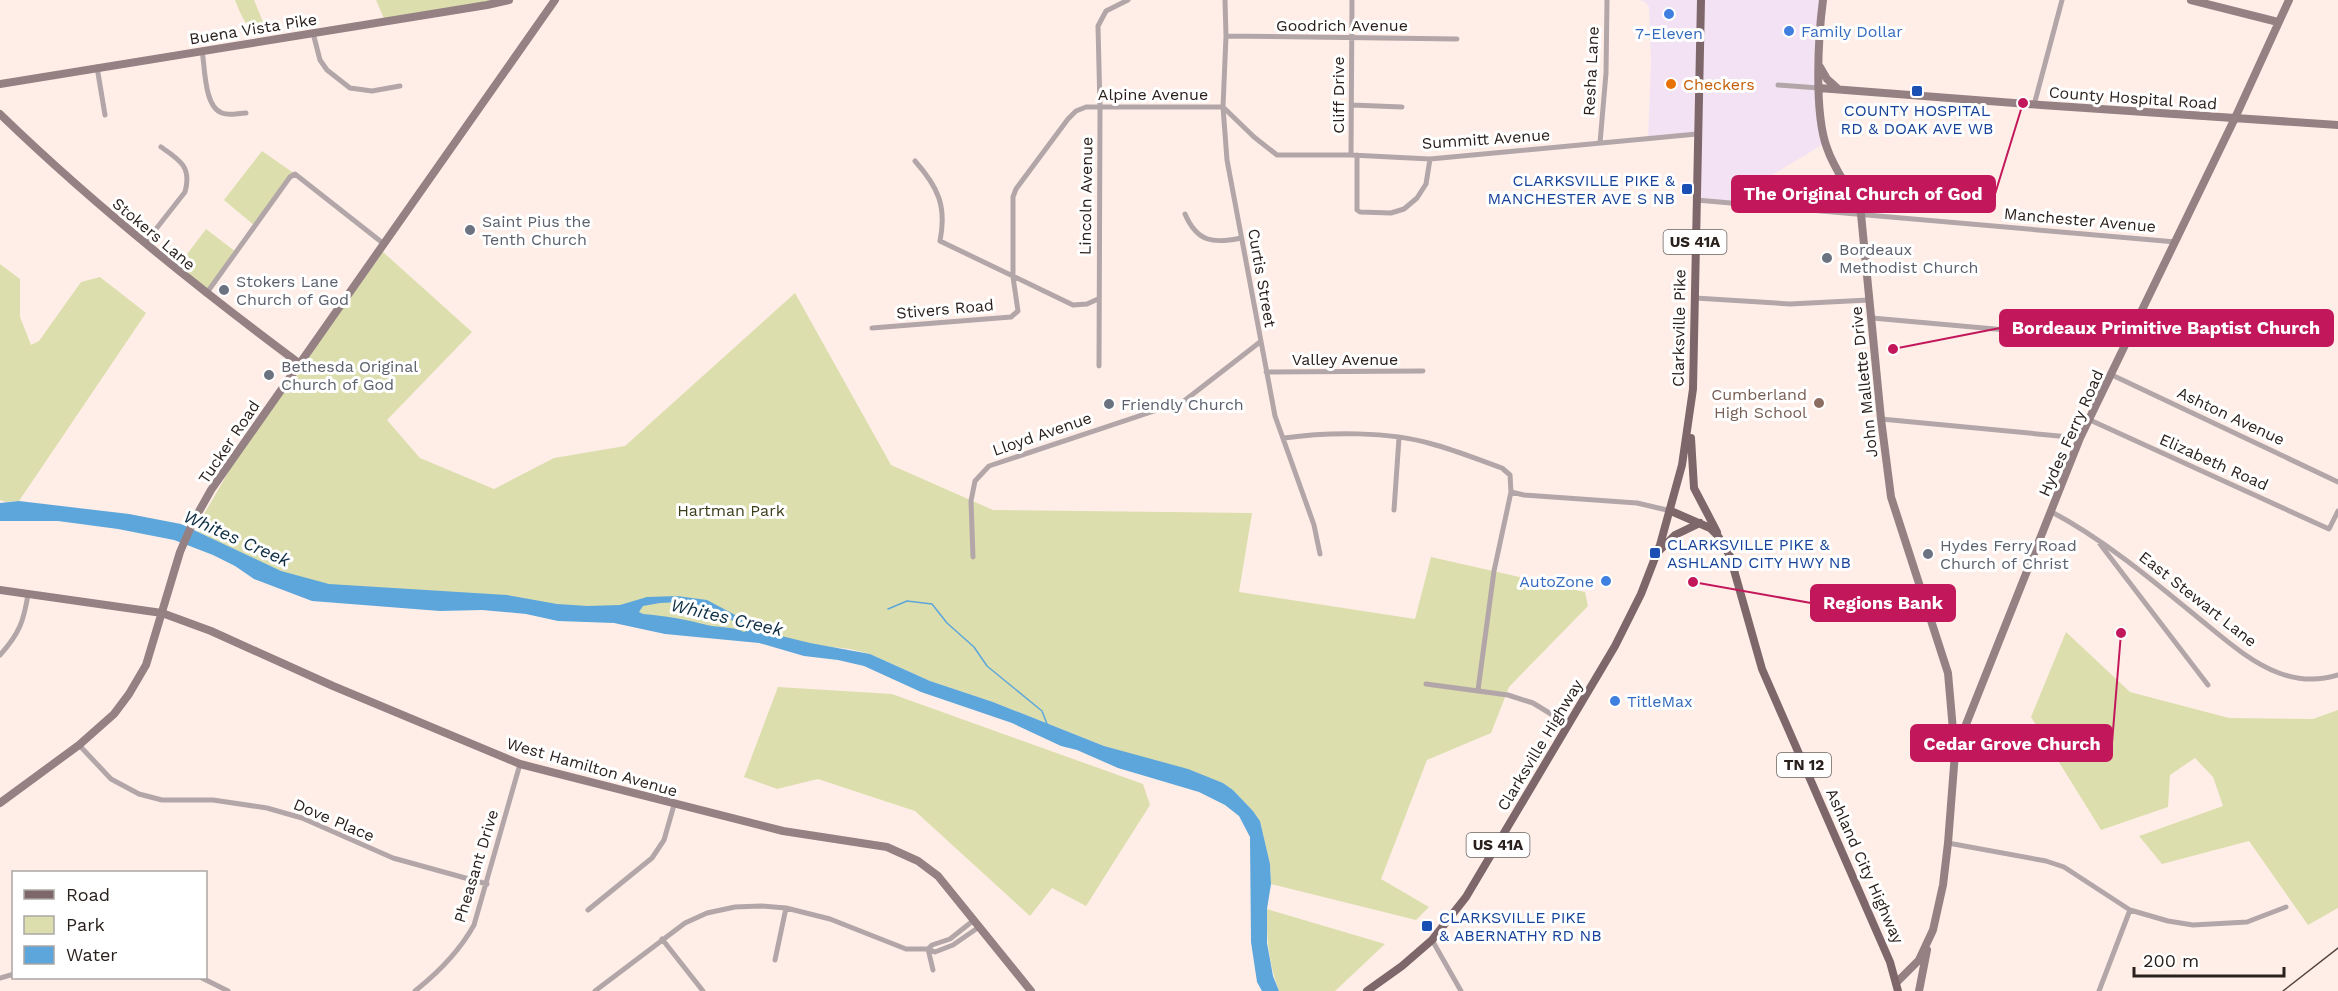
<svg xmlns="http://www.w3.org/2000/svg" width="2338" height="991" viewBox="0 0 2338 991" font-family="'Work Sans',sans-serif">
<style>
.commercial{fill:#f2e2f4}
.green{fill:#dcdead}
.water{fill:#5da6db;fill-rule:evenodd}
.lines{fill:none;stroke-linecap:round;stroke-linejoin:round}
.stream{stroke:#5da6db;stroke-width:1.5}
.street{stroke:#b3a6a8;stroke-width:5}
.secondary{stroke:#958184;stroke-width:8}
.primary{stroke:#7e676a;stroke-width:8}
.rail{stroke:#4e433e;stroke-width:1.5}
.shop-dot{fill:#3f7fe0;stroke:#fff;stroke-width:2}
.food-dot{fill:#e8710a;stroke:#fff;stroke-width:2}
.transit-dot{fill:#1a4fb4;stroke:#fff;stroke-width:2}
.worship-dot{fill:#6b7280;stroke:#fff;stroke-width:2}
.education-dot{fill:#8d6e63;stroke:#fff;stroke-width:2}
.labels{text-anchor:middle;dominant-baseline:central;stroke-width:6;stroke-linejoin:round;paint-order:stroke}
.shield{fill:#fff;stroke:#6a6360;stroke-width:1.5}
.shield-label{font-size:15px;font-weight:bold;fill:#2a201c}
.street-label{font-size:16px;fill:#2a201c;stroke:#fff}
.shop-label{font-size:16px;fill:#366cbe;stroke:#fff;text-anchor:start}
.food-label{font-size:16px;fill:#c56008;stroke:#fff;text-anchor:start}
.transit-label{font-size:16px;fill:#164399;stroke:#fff;text-anchor:start}
.worship-label{font-size:16px;fill:#5b616d;stroke:#fff;text-anchor:start}
.education-label{font-size:16px;fill:#785e54;stroke:#fff;text-anchor:end}
.park-label{font-size:16px;fill:#3c3d19;stroke:#fff}
.water-label{font-size:18px;font-style:italic;fill:#0d2d43;stroke:#fff}
.leader{fill:none;stroke:#c2185b;stroke-width:2}
.callout-dot{fill:#c2185b;stroke:#fff;stroke-width:2}
.callout{fill:#c2185b;stroke:#c2185b;stroke-width:2}
.callout-label{font-size:18px;text-anchor:middle;font-weight:bold;fill:#fff}
</style>
<rect width="100%" height="100%" fill="#ffeee7"/>
<path class="commercial" d="M1640,0h183l-4,97 6,46 -76,46v15l-53,-4 1,-65 -49,4 3,-75 -2,-57 -4,-5z"/>
<path class="green" d="M235,0h19l12,29 -2,7c-17,-4 -23,-21 -29,-36z
M376,0h131l-122,21z
M262,151l33,23 -40,52 -31,-26z
M206,229l30,23 -30,42 -30,-25z
M383,252l89,80 -85,88 33,38 74,31 60,-31 71,-12 170,-153 96,172 102,45 259,3 -13,79 176,27 16,-62 154,35 3,14 -79,81 -18,46 -64,27 -46,119 48,28 -13,13 -145,-36 -1,-20 -10,-43 -7,-10 -20,-21 -10,-7 -119,-37 -111,-44 -63,-21 -60,-27 -20,-5 -444,-50 -118,-22 -93,-47 38,-66z
M0,264l20,15v38l11,28 8,-4 42,-59 19,-5 46,36 -127,188 -13,1 -6,-2z
M2066,632l64,60 99,26 84,1 25,-9v198l-30,17 -59,-84 -87,23 -23,-28 84,-30 -10,-29 -18,-19 -25,17 -2,32 -67,23 -70,-113z
M778,687l114,7 251,90 7,21 -64,101 -34,-18 -22,28 -115,-105 -97,-32 -41,10 -33,-12z
M1267,909l118,35 -50,47h-56c-10,-27 -13,-53 -12,-82z"/>
<path class="water" d="M19,501l110,13 52,10 100,47 48,13 178,11 50,9 31,2 32,-1 27,-8 30,-1 30,4 62,33 41,10 60,11 60,27 63,21 111,44 84,23 35,14 10,7 20,21 7,10 10,43 1,20 -4,25v34l6,33 6,15h-17l-5,-9 -6,-40 -1,-105 -11,-21 -14,-11 -26,-13 -81,-24 -41,-18 -16,-4 -49,-23 -91,-31 -57,-26 -26,-6 -34,-4 -45,-13 -94,-9 -51,-11 -56,-2 -32,-7 -44,-4 -42,1 -128,-10 -58,-22 -19,-13 -22,-11 -39,-15 -56,-11 -60,-8h-58v-18zM681,602l29,5 38,23 -4,2c-12,-6 -24,-4 -37,-7 -22,-6 -42,-9 -64,-11l-4,-2 4,-6 17,-3z"/>
<g class="lines">
<path class="stream" d="M888,609l19,-8 25,3 15,19 27,24 13,19 55,45 5,13"/>
<path class="street" d="M1225,0l1,36 -3,71 4,53 48,256 39,109 6,29
M313,33l7,27 7,10 23,18 22,3 28,-5
M1226,36l231,3
M202,50c3,17 2,57 20,63 7,3 16,0 24,0
M97,67l8,48
M1778,85l41,3
M1352,105l50,2
M2034,105l28,-105
M1600,143l6,-70 1,-73
M1351,155l1,-155
M1357,155v55l3,2 31,1 13,-4 13,-11 9,-14 4,-25
M915,161c23,26 32,45 25,80l133,64 14,-1 11,-5
M1696,200l480,42
M1185,214c12,28 28,30 56,24
M145,243l40,-51c7,-25 -5,-32 -24,-45
M206,294l84,-117 5,-3 89,70
M1695,298l95,6 79,-4
M1872,318l255,23
M872,328l139,-11 7,-6 -5,-34v-80l3,-8 52,-70 8,-8 10,-4h137l31,30 23,18h74l79,4 267,-25
M1099,366l1,-258 -2,-82 8,-15 22,-11
M1266,372l157,-1
M2112,375l226,107
M1881,419l199,19
M2090,420l239,109 9,-18
M1284,438c43,-6 105,-7 148,6 23,6 47,16 70,24l8,7 1,17 13,3 113,8 34,8
M1394,510l5,-72
M2050,511c53,28 100,67 146,105 25,20 53,46 83,57 19,7 40,8 59,2
M2100,544l108,141
M973,557l-2,-56 4,-20 14,-15 195,-65 76,-59
M0,655c19,-21 24,-34 28,-61
M1426,684l82,11 25,8 36,22
M1478,690l16,-119 17,-79
M79,745l32,34 28,15 23,6h51l54,8 35,10 91,40 94,26
M1948,843l98,18 18,6 66,43 38,11 25,4 54,-3 39,-15
M588,910l64,-52 12,-18 10,-35
M662,939l41,52
M1432,940l29,51
M928,949l4,-4 18,-6 24,-19
M928,949l5,21
M775,960l11,-52
M0,978l14,-4
M202,978l26,13
M415,991c24,-19 44,-39 59,-66l46,-161
M595,991l90,-68 22,-10 28,-6 26,-1 25,2 44,11 76,30h22l7,3 18,-7 26,-18
M2099,991l31,-81"/>
<path class="secondary" d="M1823,0c-5,38 -9,113 4,148 8,24 25,43 34,66l20,205 10,78 57,176 7,80 -7,90 -5,42 -10,45 -14,30 -22,22
M2191,0l87,22
M1820,67l7,12 10,9
M0,84l487,-79 22,-5
M1819,88l222,17 297,20
M0,114c94,91 195,172 300,250
M0,590l162,23 49,18 122,55 187,78 263,67 104,16 31,14 20,15 93,115
M1955,752l125,-314 155,-320 54,-118
M0,803l79,-58 35,-31 15,-20 17,-29 34,-113 13,-30 18,-32 344,-490
M1919,991l8,-41"/>
<path class="primary" d="M1691,438l3,50 23,44
M1671,511l39,17 8,8 12,20 32,113 128,293 8,29
M1659,551l16,-16 25,-12
M1367,991l35,-25 30,-26 34,-43 149,-251 26,-52 19,-49 22,-80 11,-76 8,-389"/>
<path class="rail" d="M2283,991l55,-43"/>
</g>
<g class="shop-dot">
<circle cx="1669" cy="14" r="6"/>
<circle cx="1789" cy="31" r="6"/>
<circle cx="1606" cy="581" r="6"/>
<circle cx="1615" cy="701" r="6"/>
</g>
<circle class="food-dot" cx="1671" cy="84" r="6"/>
<g class="transit-dot">
<rect x="1911" y="85" width="12" height="12" rx="3"/>
<rect x="1681" y="183" width="12" height="12" rx="3"/>
<rect x="1649" y="547" width="12" height="12" rx="3"/>
<rect x="1421" y="920" width="12" height="12" rx="3"/>
</g>
<g class="worship-dot">
<circle cx="470" cy="230" r="6"/>
<circle cx="1827" cy="258" r="6"/>
<circle cx="224" cy="290" r="6"/>
<circle cx="269" cy="375" r="6"/>
<circle cx="1109" cy="404" r="6"/>
<circle cx="1928" cy="554" r="6"/>
</g>
<circle class="education-dot" cx="1819" cy="403" r="6"/>
<g class="labels">
<g class="shield">
<rect x="1663.5" y="230" width="63" height="24" rx="4.5"/>
<rect x="1777" y="753" width="54" height="24" rx="4.5"/>
<rect x="1466.5" y="833" width="63" height="24" rx="4.5"/>
</g>
<g class="shield-label">
<text x="1695" y="242">US 41A</text>
<text x="1804" y="765">TN 12</text>
<text x="1498" y="845">US 41A</text>
</g>
<g class="street-label">
<text x="1342" y="25">Goodrich Avenue</text>
<text transform="translate(253 29) rotate(-9)">Buena Vista Pike</text>
<text transform="translate(1591 71) rotate(-87)">Resha Lane</text>
<text x="1153" y="94">Alpine Avenue</text>
<text transform="translate(1338 95) rotate(-90)">Cliff Drive</text>
<text transform="translate(2133 98) rotate(4)">County Hospital Road</text>
<text transform="translate(1486 139) rotate(-4)">Summitt Avenue</text>
<text transform="translate(1086 196) rotate(-89)">Lincoln Avenue</text>
<text transform="translate(2080 220) rotate(5)">Manchester Avenue</text>
<text transform="translate(154 234) rotate(40)">Stokers Lane</text>
<text transform="translate(1262 278) rotate(80)">Curtis Street</text>
<text transform="translate(945 309) rotate(-5)">Stivers Road</text>
<text transform="translate(1679 328) rotate(-89)">Clarksville Pike</text>
<text x="1345" y="359">Valley Avenue</text>
<text transform="translate(1864 382) rotate(-96)">John Mallette Drive</text>
<text transform="translate(2231 416) rotate(25)">Ashton Avenue</text>
<text transform="translate(2071 433) rotate(-66)">Hydes Ferry Road</text>
<text transform="translate(1042 434) rotate(-19)">Lloyd Avenue</text>
<text transform="translate(229 442) rotate(-56)">Tucker Road</text>
<text transform="translate(2214 462) rotate(24)">Elizabeth Road</text>
<text transform="translate(2198 599) rotate(38)">East Stewart Lane</text>
<text transform="translate(1540 745) rotate(-59)">Clarksville Highway</text>
<text transform="translate(592 767) rotate(16)">West Hamilton Avenue</text>
<text transform="translate(334 820) rotate(23)">Dove Place</text>
<text transform="translate(476 866) rotate(-73)">Pheasant Drive</text>
<text transform="translate(1865 866) rotate(66)">Ashland City Highway</text>
</g>
<g class="shop-label">
<text x="1801" y="31">Family Dollar</text>
<text x="1669" y="33" text-anchor="middle">7-Eleven</text>
<text x="1594" y="581" text-anchor="end">AutoZone</text>
<text x="1627" y="701">TitleMax</text>
</g>
<g class="food-label">
<text x="1683" y="84">Checkers</text>
</g>
<g class="transit-label">
<text x="1917" y="110" text-anchor="middle">COUNTY HOSPITAL<tspan x="1917" dy="18">RD &amp; DOAK AVE WB</tspan></text>
<text x="1675" y="180" text-anchor="end">CLARKSVILLE PIKE &amp;<tspan x="1675" dy="18">MANCHESTER AVE S NB</tspan></text>
<text x="1667" y="544">CLARKSVILLE PIKE &amp;<tspan x="1667" dy="18">ASHLAND CITY HWY NB</tspan></text>
<text x="1439" y="917">CLARKSVILLE PIKE<tspan x="1439" dy="18">&amp; ABERNATHY RD NB</tspan></text>
</g>
<g class="worship-label">
<text x="482" y="221">Saint Pius the<tspan x="482" dy="18">Tenth Church</tspan></text>
<text x="1839" y="249">Bordeaux<tspan x="1839" dy="18">Methodist Church</tspan></text>
<text x="236" y="281">Stokers Lane<tspan x="236" dy="18">Church of God</tspan></text>
<text x="281" y="366">Bethesda Original<tspan x="281" dy="18">Church of God</tspan></text>
<text x="1121" y="404">Friendly Church</text>
<text x="1940" y="545">Hydes Ferry Road<tspan x="1940" dy="18">Church of Christ</tspan></text>
</g>
<g class="education-label">
<text x="1807" y="394">Cumberland<tspan x="1807" dy="18">High School</tspan></text>
</g>
<g class="park-label">
<text x="731" y="510">Hartman Park</text>
</g>
<g class="water-label">
<text transform="translate(237 538) rotate(24)">Whites Creek</text>
<text transform="translate(727 617) rotate(13)">Whites Creek</text>
</g>
</g>
<path class="leader" d="M2023 103L1995 194M1893 349L2000 328M1693 582L1811 603M2121 633L2112 743"/>
<g class="callout-dot">
<circle cx="2023" cy="103" r="6"/>
<circle cx="1893" cy="349" r="6"/>
<circle cx="1693" cy="582" r="6"/>
<circle cx="2121" cy="633" r="6"/>
</g>
<g class="callout">
<rect x="1732" y="176" width="263" height="36" rx="6"/>
<rect x="2000" y="310" width="333" height="36" rx="6"/>
<rect x="1811" y="585" width="144" height="36" rx="6"/>
<rect x="1911" y="725" width="201" height="36" rx="6"/>
</g>
<g class="callout-label">
<text x="1863" y="200">The Original Church of God</text>
<text x="2166" y="334">Bordeaux Primitive Baptist Church</text>
<text x="1883" y="609">Regions Bank</text>
<text x="2012" y="750">Cedar Grove Church</text>
</g>
<rect x="12" y="871" width="195" height="108" fill="#ffffff" stroke="#aaa6a4" stroke-width="1.5"/>
<rect x="24" y="890" width="30" height="9" fill="#7e676a" stroke="#aaa6a4" stroke-width="1.5"/>
<text x="66" y="901" font-size="18" fill="#2a201c">Road</text>
<rect x="24" y="916" width="30" height="18" fill="#dcdead" stroke="#aaa6a4" stroke-width="1.5"/>
<text x="66" y="931" font-size="18" fill="#2a201c">Park</text>
<rect x="24" y="946" width="30" height="18" fill="#5da6db" stroke="#aaa6a4" stroke-width="1.5"/>
<text x="66" y="961" font-size="18" fill="#2a201c">Water</text>
<path d="M2134 967v9h150v-9" fill="none" stroke="#2a201c" stroke-width="3"/>
<text x="2143" y="967" font-size="18" fill="#2a201c" stroke="#ffffff" stroke-width="4.5" paint-order="stroke">200 m</text>
</svg>
